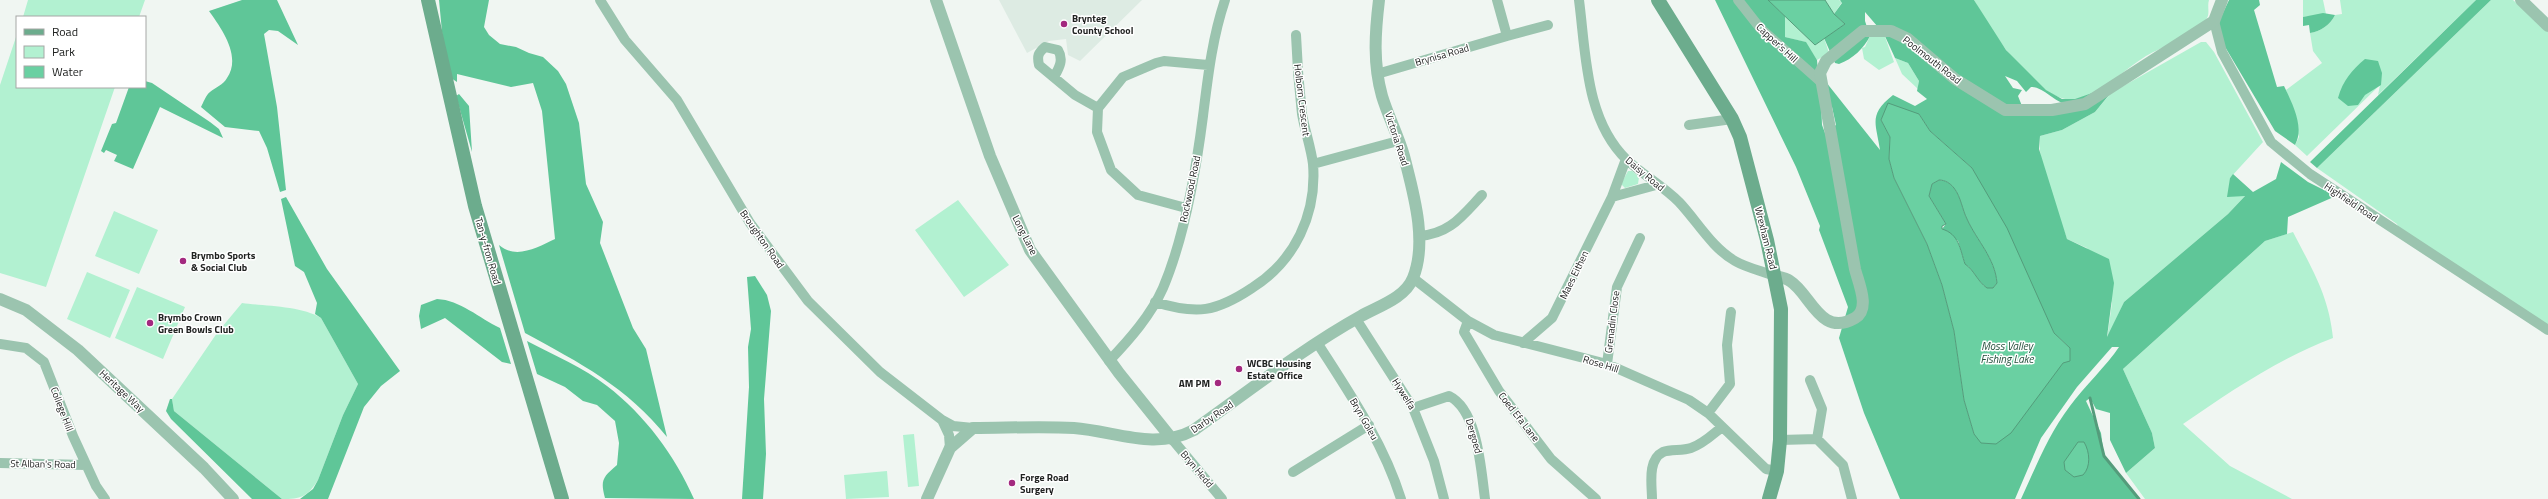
<svg xmlns="http://www.w3.org/2000/svg" width="2548" height="499" viewBox="0 0 2548 499" font-family="'Titillium Web',sans-serif">
<style>
.built{fill:#ddebe3}
.green{fill:#b2f1d1}
.forest{fill:#5fc698;fill-rule:evenodd}
.water{fill:#6ad0a2;stroke:#549c7b;fill-rule:evenodd}
.lines{fill:none;stroke-linecap:round;stroke-linejoin:round}
.stream{stroke:#549c7b;stroke-width:3}
.minor{stroke:#9bc4af;stroke-width:10}
.tertiary{stroke:#9bc4af;stroke-width:12}
.secondary{stroke:#6cac8d;stroke-width:14}
.poi-dot{fill:#a3297f;stroke:#fff;stroke-width:1.5}
.labels{text-anchor:middle;dominant-baseline:central;stroke-width:3;stroke-linejoin:round;paint-order:stroke}
.poi-label{font-size:10px;font-weight:bold;fill:#202221;stroke:#fff;text-anchor:start}
.street-label{font-size:10px;fill:#202221;stroke:#fff}
.water-label{font-size:11px;font-style:italic;fill:#224e3a;stroke:#fff}
</style>
<rect width="100%" height="100%" fill="#f0f6f2"/>
<path class="built" d="M999,0h143l-62,61 -12,-6 -2,-16 -17,2 -22,12z"/>
<path class="green" d="M28,0h117l-6,17h-116z
M1825,0h14l3,2 -8,12z
M1974,0h235c-2,6 1,13 -2,18 -6,13 -47,30 -61,38 -21,13 -40,33 -64,42 -40,15 -92,-69 -108,-98z
M2303,0h20l3,14 -23,3z
M2340,0h136l-98,95 2,-10 -73,71 -12,-11 4,-8 -13,-47 36,-27 -9,-12 -3,-18c10,-1 21,-9 25,-18l7,-1z
M2491,0h22l35,32v294l-149,-97 -2,-5 -80,-56z
M1785,16l30,29 9,-7 5,15 -12,7 -12,-18 -20,-5z
M17,34v53h98l-69,200 -46,-14v-188z
M1884,34l10,28 -15,8 -15,-11 -2,-11 3,-1 5,-11z
M2201,42h5l8,10 49,90 -33,36 15,18 -17,18 -104,88 -17,37 5,-36 -25,-55 -20,-9c-11,-32 -30,-69 -27,-103l22,-6 33,-18 16,-19z
M1895,58l13,5 11,18 -1,8 -16,-15z
M1628,171h4l7,6 -1,7 -13,4 -4,-4z
M958,200l51,65 -45,32 -49,-67z
M114,211l44,19 -19,44 -44,-18z
M2293,232c19,37 36,64 40,106 -55,21 -102,53 -150,86l47,42 62,33h-147l-19,-26 29,-25 -3,-15 -29,-64 142,-128z
M87,272l43,18 -20,48 -43,-19z
M137,287l48,20 -22,52 -48,-21z
M242,303c22,3 60,3 79,15l37,66 -15,31 -25,65c-11,17 -17,19 -36,19l-108,-88 -2,-12 45,-66z
M914,434l5,52 -11,1 -5,-52z
M887,471l2,26 -43,2 -2,-24z"/>
<path class="forest" d="M242,0h35l21,45 -20,-14 -9,-1 -5,4 13,73 9,83 -6,2 -13,-44 -8,-17 -34,-4 -24,-20c2,-4 5,-12 9,-15 6,-5 13,-7 17,-14 15,-22 -6,-50 -18,-67z
M439,0h50l-5,27 5,8 11,9 16,3 13,6 14,4 15,14 8,13 13,39 7,61 17,38 -3,21 33,85 13,21 21,88c-40,-50 -87,-74 -142,-104l-26,-88c17,15 39,2 56,-6l-13,-128 -9,-28 -22,4 -54,-13v8l-6,-4 -7,-25z
M1715,0h53l17,16v21l21,5 11,18 1,12 62,78c-4,-27 -12,-35 13,-55l22,11 12,-7 -10,-8 2,-10 -11,-18 -13,-5 -11,-24 -19,-22v9l5,15c-6,12 -17,23 -31,28l-4,-1 -11,-25 21,-14 -11,-10 8,-11 -2,-3h134l32,50 40,40 16,9h13l43,-15 -23,28 -33,18 -22,6 -1,13 28,90 42,20 5,24 -7,54 17,-35 104,-88 17,-18 -18,1 3,-19 3,-4 20,18 23,-13 5,-17 27,20 28,14 -48,21 -1,17 -22,7 -142,128 29,64 3,15 -29,25 -16,-33v-27l-14,-4 -6,-11 -4,3 15,32 3,23 35,43h-118c15,-32 27,-64 49,-93 14,-19 37,-41 49,-59h-7l-35,40 -36,51 -26,61h-115l-36,-86 -25,-75 9,-31 -29,-77 1,-4 -24,-59zM2005,76l12,5 9,11 5,-5c13,0 23,15 37,18l-46,1 -4,-10 4,-6 -9,-2zM1821,102l11,5 4,18 -11,8 -3,-8zM1884,114h35l11,17 42,37 82,165 16,15 -7,15 -89,71 -10,-34 -10,-69 -12,-46 -15,-41 -33,-66 -5,-19 1,-22 -9,-17z
M2229,0h30l1,5 -6,5 23,77 7,-1c8,17 21,41 11,59l-20,-14 -60,-101z
M2476,0h15l-174,168 -7,-6z
M2323,13l12,2c-4,9 -15,17 -25,18l-1,-8 -6,1v-9z
M2365,59l13,2 4,12 -1,12 -16,10 -7,10 -10,1 -10,-8c5,-18 14,-28 27,-39z
M145,81l7,2 58,39 9,7 4,9 -63,-31 -27,62 -19,-8 3,-6 -11,-5 -2,3 -3,-2 11,-27 4,-1 13,-36h16z
M459,94l10,12 3,46 -16,-56z
M1939,180c6,0 11,3 15,8 7,9 8,21 13,31 10,22 28,39 30,64l-4,5h-6c-10,-7 -12,-17 -22,-24l-7,-23 -16,-12 4,-5 -17,-28 3,-12z
M286,197l41,72 73,102 -19,15 -17,21 -36,92h-28l13,-10 5,-9 25,-65 15,-31 -37,-66 -6,-4 2,-11 -13,-31 -9,-6 -14,-67z
M755,276l12,19 4,16 -7,88 2,55 -3,45h-21l7,-112 -1,-40 3,-18 -4,-52z
M437,299c23,1 42,19 63,29l11,36 -9,-2 -57,-44 -24,11 -2,-13 2,-11z
M527,341c27,14 57,27 80,45 38,29 68,70 87,113l-89,-1c-5,-18 -2,-21 12,-33l2,-22 -4,-22 -18,-16 -14,-4 -18,-14 -28,-13z
M170,399h2l2,12 108,88h-30l-81,-80 -5,-8z"/>
<path class="water" d="M1768,0h57l9,14 11,10 -30,21z
M1888,103l31,11 11,17 42,37 35,60 47,105 16,15v13l-7,2 -52,70 -15,11 -15,-1 -7,-9 -10,-34 -10,-69 -12,-46 -15,-41 -33,-66 -5,-19 1,-22 -9,-17zM1939,180c6,0 11,3 15,8 7,9 8,21 13,31 10,22 28,39 30,64l-4,5h-6c-10,-7 -12,-17 -22,-24 -5,-15 -6,-30 -23,-35v-3l4,-2 -17,-28 3,-12z
M2078,442h6c6,10 7,25 -1,33l-9,2 -9,-7 -1,-8z"/>
<g class="lines">
<path class="stream" d="M2090,398l14,58 35,43"/>
<path class="minor" d="M600,0l25,40 52,60 73,123 58,78 72,71 62,48 11,6 20,2
M1579,0c7,53 6,120 48,160 16,15 36,26 52,42 18,19 33,46 56,59 12,7 27,10 40,15
M1738,0l22,28 61,54
M2214,21l8,31 49,90 39,32 238,156
M1507,36l41,-11
M1377,74l130,-38 -10,-36
M1054,77c5,-9 10,-17 4,-27l-13,-3c-7,6 -8,9 -6,18l36,30 23,13
M1689,125l43,-6
M1313,164l85,-23
M1612,197l14,-38
M1186,208l-48,-13 -27,-25 -14,-38 1,-24 25,-31 33,-14 8,-2 44,4
M1419,236c31,-2 43,-20 63,-41
M1413,278l55,43 26,14 113,29 82,36 19,13 58,56 11,2
M1155,302c42,13 61,10 97,-14 43,-27 65,-74 61,-124 -2,-16 -8,-33 -11,-50 -3,-26 -5,-52 -6,-79
M1356,319l57,89 21,53 10,38
M1468,321l-4,11 35,59 52,68 45,40
M1523,343l29,-25 60,-121 44,-12
M0,344l26,4 18,14 29,74 23,50 9,13
M1318,344c32,50 65,98 83,155
M1109,361c21,-22 42,-46 54,-73 22,-52 33,-117 40,-172 5,-40 9,-77 22,-116
M1607,364l10,-77 23,-49
M1413,408l36,-12c29,14 32,74 36,103
M1708,413l22,-29 -3,-39 4,-33
M942,420l7,15 1,13
M1172,439l50,60
M1817,439l26,26 9,34
M1780,440l37,-1 5,-30 -12,-29
M0,463l86,2
M1293,472l76,-47
M1652,499c0,-14 -5,-39 11,-47 8,-3 19,-1 28,-4 12,-4 21,-13 31,-21"/>
<path class="tertiary" d="M936,0l54,156 40,94 89,123 53,66
M2521,0l27,26
M1775,276c5,1 11,2 15,5 21,13 30,57 65,37 16,-9 3,-36 0,-49l-35,-196 6,-12 37,-30h28l17,8 47,40 50,31h47l33,-6 129,-83 8,-21
M0,299l26,11 52,40 126,118 29,31
M927,499l23,-51 23,-20c33,0 67,-2 101,0 41,3 80,23 120,2 52,-37 111,-83 167,-114 18,-10 44,-18 52,-38 15,-37 0,-86 -9,-122 -6,-21 -16,-40 -22,-60 -9,-32 -7,-63 -3,-96"/>
<path class="secondary" d="M428,0l47,206 87,293
M1658,0l74,119 8,18 27,103 14,69 -1,131 -3,31 -8,28"/>
</g>
<g class="poi-dot">
<circle cx="1064" cy="24" r="4"/>
<circle cx="183" cy="261" r="4"/>
<circle cx="150" cy="323" r="4"/>
<circle cx="1239" cy="369" r="4"/>
<circle cx="1218" cy="383" r="4"/>
<circle cx="1012" cy="483" r="4"/>
</g>
<g class="labels">
<g class="poi-label">
<text x="1072" y="18">Brynteg<tspan x="1072" dy="12">County School</tspan></text>
<text x="191" y="255">Brymbo Sports<tspan x="191" dy="12">&amp; Social Club</tspan></text>
<text x="158" y="317">Brymbo Crown<tspan x="158" dy="12">Green Bowls Club</tspan></text>
<text x="1247" y="363">WCBC Housing<tspan x="1247" dy="12">Estate Office</tspan></text>
<text x="1210" y="383" text-anchor="end">AM PM</text>
<text x="1020" y="477">Forge Road<tspan x="1020" dy="12">Surgery</tspan></text>
</g>
<g class="street-label">
<text transform="translate(1777 43) rotate(43)">Capper's Hill</text>
<text transform="translate(1442 55) rotate(-16)">Brynisa Road</text>
<text transform="translate(1932 60) rotate(38)">Poolmouth Road</text>
<text transform="translate(1302 100) rotate(83)">Holborn Crescent</text>
<text transform="translate(1397 139) rotate(72)">Victoria Road</text>
<text transform="translate(1645 174) rotate(40)">Daisy Road</text>
<text transform="translate(1190 189) rotate(-78)">Rockwood Road</text>
<text transform="translate(2351 202) rotate(34)">Highfield Road</text>
<text transform="translate(1025 235) rotate(63)">Long Lane</text>
<text transform="translate(1766 238) rotate(76)">Wrexham Road</text>
<text transform="translate(762 239) rotate(55)">Broughton Road</text>
<text transform="translate(488 251) rotate(74)">Tan-y-fron Road</text>
<text transform="translate(1574 275) rotate(-64)">Maes Eithen</text>
<text transform="translate(1612 322) rotate(-83)">Grenadin Close</text>
<text transform="translate(1601 364) rotate(17)">Rose Hill</text>
<text transform="translate(122 391) rotate(43)">Heritage Way</text>
<text transform="translate(1404 394) rotate(58)">Hywelfa</text>
<text transform="translate(62 409) rotate(69)">College Hill</text>
<text transform="translate(1212 417) rotate(-34)">Darby Road</text>
<text transform="translate(1519 417) rotate(52)">Coed Efa Lane</text>
<text transform="translate(1364 419) rotate(60)">Bryn Goleu</text>
<text transform="translate(1474 436) rotate(74)">Dergoed</text>
<text transform="translate(43 464) rotate(1)">St Alban's Road</text>
<text transform="translate(1197 469) rotate(50)">Bryn Hedd</text>
</g>
<g class="water-label">
<text x="2007" y="346">Moss Valley<tspan x="2007" dy="13">Fishing Lake</tspan></text>
</g>
</g>
<rect x="16" y="16" width="130" height="72" fill="#ffffff" stroke="#a6a7a6"/>
<rect x="24" y="29" width="20" height="6" fill="#6cac8d" stroke="#a6a7a6"/>
<text x="52" y="36" font-size="12" fill="#202221">Road</text>
<rect x="24" y="46" width="20" height="12" fill="#b2f1d1" stroke="#a6a7a6"/>
<text x="52" y="56" font-size="12" fill="#202221">Park</text>
<rect x="24" y="66" width="20" height="12" fill="#6ad0a2" stroke="#a6a7a6"/>
<text x="52" y="76" font-size="12" fill="#202221">Water</text>
</svg>
